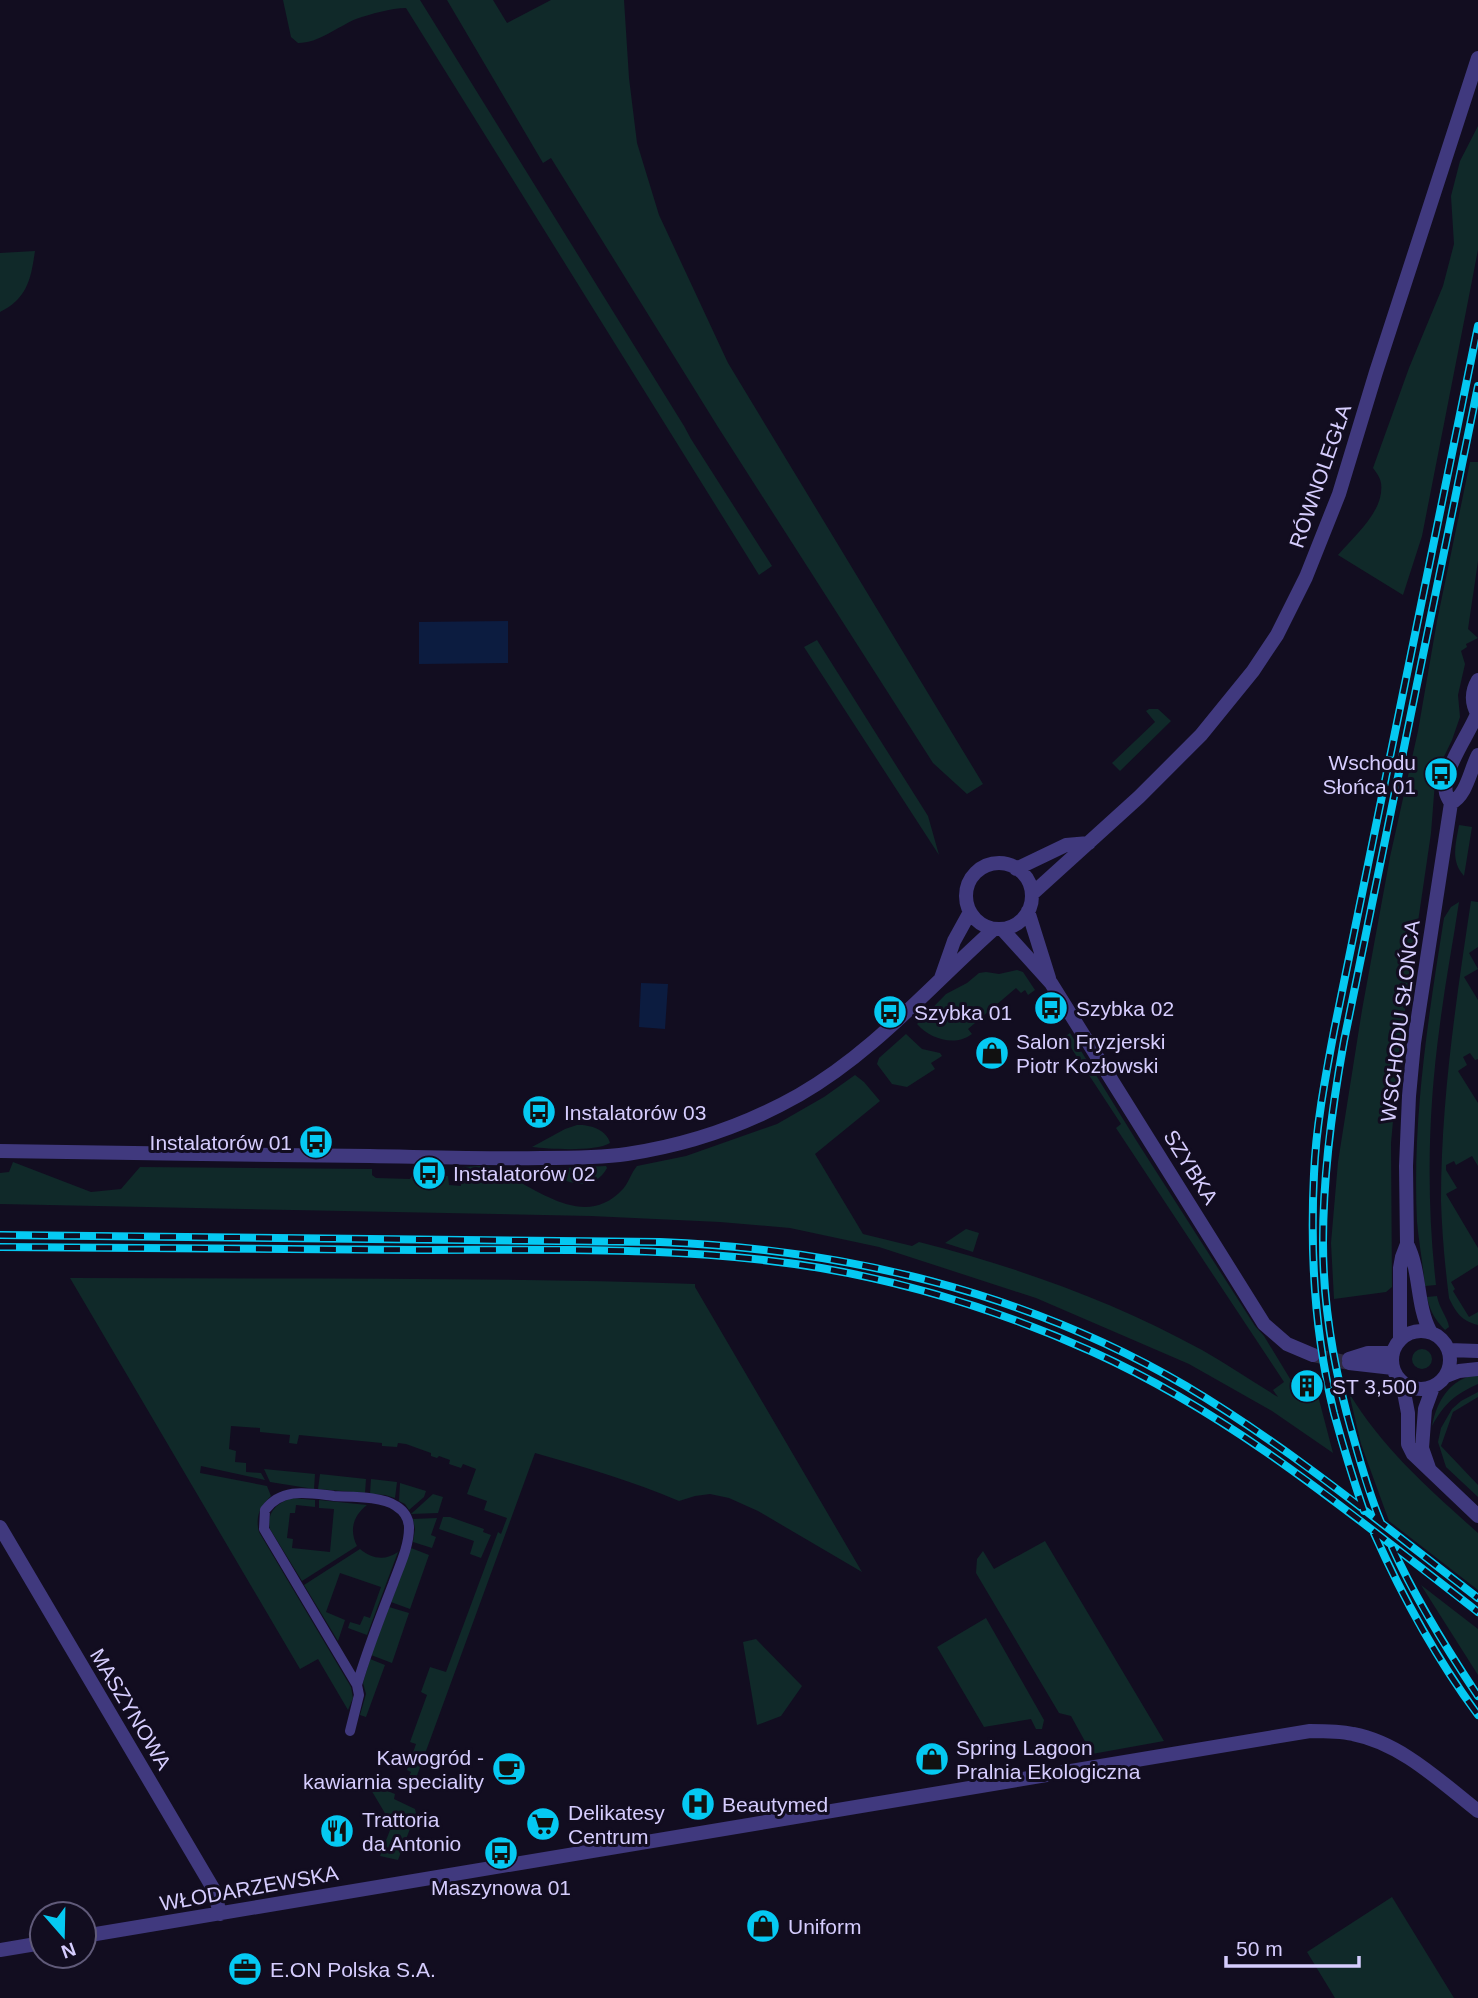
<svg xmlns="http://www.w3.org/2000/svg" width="1478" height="1998" viewBox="0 0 1478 1998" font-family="Arial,sans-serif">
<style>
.green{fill:#102929}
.water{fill:#0c1c40}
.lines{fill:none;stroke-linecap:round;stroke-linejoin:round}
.minor-tunnel{stroke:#2f2a41;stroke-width:14;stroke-dasharray:14 7;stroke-linecap:butt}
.pedestrian{stroke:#40397e;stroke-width:10}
.minor{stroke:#40397e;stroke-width:14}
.rail-casing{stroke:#05c9f2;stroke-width:8}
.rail{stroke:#120d20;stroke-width:5;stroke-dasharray:16;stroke-linecap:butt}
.labels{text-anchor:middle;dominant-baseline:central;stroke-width:6;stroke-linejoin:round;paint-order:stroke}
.street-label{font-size:21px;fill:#d6cdfe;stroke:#120d20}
.poi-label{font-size:21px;fill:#d6cdfe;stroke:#120d20;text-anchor:start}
</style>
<rect width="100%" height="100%" fill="#120d20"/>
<path class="green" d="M283,0h137l264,426 7,13 81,127 -13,9 -353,-567c-15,0 -35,6 -50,11 -19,8 -37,24 -58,24l-7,-6z
M447,0h46l14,23 44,-23h73l5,78 8,65 22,72 69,148 255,421 -16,10 -34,-31 -215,-336 -167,-269 -8,5z
M1478,126v124l-56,286 -19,59 -65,-40c16,-19 47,-44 43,-72 -1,-6 -5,-11 -8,-15l36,-100 34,-82 11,-42 -3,-48 9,-35z
M35,251c-4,28 -8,48 -35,61v-59z
M1470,462h8v99l-10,68 10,9 -12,6 1,3 -6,4 4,13 -7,31 2,22 -8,23 -13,27 -4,15 -4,51 -31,212 -9,98 1,144 -6,5 -52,7 -3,-56 7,-81 24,-152 28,-153 28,-126 19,-110z
M817,640l111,176 11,39 -135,-208z
M1149,709h9l13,12 -51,50 -8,-8 43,-41 -9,-11z
M1459,825l13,2 -8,49c-14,-15 -8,-33 -5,-51z
M1471,901l7,1v45l-9,6 9,16 -14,8 14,23v59l-3,1 -5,-7 -7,4 4,8 -9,6 20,32v63l-6,-10 -16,9 -2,-4 -8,4v5l11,18 -11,6 32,54v17l-27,17 4,7 -2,2 16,26 9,-5v13c-16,-4 -22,-12 -29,-27 -4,-32 -7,-64 -8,-97 0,-101 15,-200 30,-300z
M1459,902c-6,41 -14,81 -19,122 -12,86 -14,174 -4,261l-11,1c-2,-21 -6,-43 -8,-64 -5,-102 11,-203 27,-304l7,-11z
M1017,970l6,2 12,18 -7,5 -3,-5 -4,3 -5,-5 -48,41 4,5c-17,13 -42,5 -55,-10l29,-30 21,-11 12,-10 7,-1 13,2z
M1070,1033l66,107 119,186 9,10 28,46 19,-13 22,84 -61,-42 -83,-47 -153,-66 -157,-51 -89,-19 -70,-6 -129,-6 -591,-12v-31l9,-1 4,-10 78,30 30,-3 19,-22 232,2v6l4,3 34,1 2,-3h36l1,9 12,1 1,-19c9,0 19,-2 28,0 8,1 17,8 24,12 34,18 75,47 109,10 6,-7 8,-16 14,-23l49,-10 91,-32 47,-27 31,-22 9,7 16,19 -65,53 48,80 49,12 7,-4c98,25 194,59 283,108 26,15 51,32 76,47l-5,-7 11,-8 -168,-254 5,-4 -57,-87z
M906,1034l16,15 18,4 2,3 -11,7 4,6 -28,18 -15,-3 -15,-20 2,-6z
M577,1125c13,-1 30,5 33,18 -14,9 -61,6 -78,4l33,-18z
M606,1166l1,2c-14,26 -44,15 -62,1z
M966,1229l13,4 -6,19 -28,-9z
M70,1278c209,1 417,-1 625,6v3l167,285 -104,-61 -29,-13 -19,-4 -15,2 -16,5c-47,-20 -95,-34 -144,-48l-120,328 -7,-2 3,-7 -4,-2 9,-26 -6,-2 17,-47 -6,-3 9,-25 16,5 52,-140 3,2 6,-16 -23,-8 3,-9 -20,-7 9,-25 -13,-5 -2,4 -12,-4 1,-4 -11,-4 -2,2 -6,-2v-3l-25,-9 -8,-1 -1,4 -15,-1v-3l-83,-8 -2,9 -8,-1 1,-8 -30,-3v-4l-29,-2 -2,23 7,2 -1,11 11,1v9l15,1 4,7 -64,-14 -1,7 67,13 4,10c-11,10 -16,21 -12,36l92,155 2,11 -5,12 -30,-51 -18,10z
M1437,1296c2,12 11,22 12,31l-4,3c-10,-10 -15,-19 -18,-33z
M1412 1359a10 10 0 1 1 20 0a10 10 0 1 1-20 0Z
M1478,1374v10c-24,11 -33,19 -46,42 5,-26 18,-47 46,-52z
M1478,1392v5l-25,15 -12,34 37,39v12l-32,-30 -8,-25 3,-14 11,-19 9,-8z
M1349,1393c34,56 80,96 129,140v57l-89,-69 -28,-77z
M264,1469l51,5 -1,15 -44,-7z
M320,1474l46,5 -1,14 -47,-4z
M371,1479l26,3 -2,16 -10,-3 -15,-1z
M400,1483l26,8 -2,6 -15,13 -4,-6 -6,-3z
M433,1494l10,3 -5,16 -27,1z
M292,1498l23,2v7l-19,-2 -1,8h-5l-3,25 6,1 -1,9 38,4 4,-43 -15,-1v-8l48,5c-14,11 -18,25 -10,41l-55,35 -32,-52c-4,-17 7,-26 22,-31z
M443,1517h7l34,12 -1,3 8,3 -10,23 -11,-4 4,-13 -35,-12z
M437,1518l-6,17 5,2 -4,11 -19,-6 2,-13 -2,-10z
M1045,1541l119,200 -72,13 -21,-38 -12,-3 -83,-140 1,-14 6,-8 11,18z
M411,1548l18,7 -19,54 -19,-7z
M360,1549c12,10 25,12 38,3l-31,83 -19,-7 2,-6 10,3 4,-9 6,2 11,-31 -41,-14 -14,39 19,8 -7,21 -34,-56z
M1421,1585l57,44v46z
M389,1607l20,6 -17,50 -21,-8z
M986,1618l58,102 -2,9h-6l-5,-10 -47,8 -47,-80z
M756,1639l46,47 -21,30 -24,9 -14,-83z
M370,1659l15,6 -19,52 -6,-2 6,-21 -3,-11z
M367,1783l28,11 -1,5 21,10 1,4 -18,47 -18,-4 12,-31z
M1392,1897l62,101h-119l-28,-46z"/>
<path class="water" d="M508,621v42l-89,1v-42z
M641,983l27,1 -3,45 -26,-2z"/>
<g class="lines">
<path class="minor-tunnel" d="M1313,1355l36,8"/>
<path class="pedestrian" d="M350,1731l9,-36 -2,-10 -93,-156 1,-19c17,-23 43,-17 69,-14 17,1 48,0 62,10 8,5 13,13 13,22 0,19 -10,39 -16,56 -13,34 -26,66 -36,101"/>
<path class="minor" d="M1478,680c-7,12 -7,23 0,35
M1451,803c16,-8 19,-33 27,-48
M966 896a33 33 0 1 1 66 0a33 33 0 1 1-66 0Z
M1016,869l50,-24 23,-2
M1032,894l107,-97 62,-62 52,-64 24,-36 29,-58 33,-83 37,-122 102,-314
M1028,911l21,67
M1002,929l49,54 213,341 23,20 26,11
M941,978l13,-37 16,-29
M0,1151c123,2 247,4 370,5 57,1 114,3 171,2 29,0 58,0 86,-4 60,-9 119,-29 172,-59 75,-43 131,-109 195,-166
M1407,1244c14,28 9,60 23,87
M1392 1360a29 29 0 1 1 58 0a29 29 0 1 1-58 0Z
M1400,1339v-71l2,-11 5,-13 -1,-78 3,-70 5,-53 37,-240c-2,-3 -4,-6 -5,-10 -5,-21 23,-59 31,-79
M1449,1350l29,1
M1349,1359l19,-6h25
M1349,1363l44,5
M1446,1376l13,-5 19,-2
M1402,1382l6,31v31l5,10 65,62
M1429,1468l-7,-20 3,-39 8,-22
M0,1527l214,363 6,24
M84,1936l1226,-205c15,0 29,0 43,3 48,9 88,48 125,77
M0,1950l42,-7"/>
<g class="rail-casing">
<path id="rail" d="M0,1235l660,7c184,7 366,50 526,144 104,62 197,139 292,212
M0,1247c140,1 279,2 419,3 134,0 270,-4 402,18 94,16 185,45 272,84 142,64 263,166 385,260
M1364,1511c-11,-32 -21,-65 -30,-98 -19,-77 -24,-159 -20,-239 2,-48 11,-95 20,-143l144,-705
M1381,1522c-12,-28 -20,-57 -28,-86 -18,-62 -30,-129 -30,-194 0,-68 9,-135 21,-201l134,-655
M1374,1533c29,65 62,125 104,182
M1392,1547c24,53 54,101 86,149"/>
</g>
<use href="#rail" class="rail"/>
</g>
<defs>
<g id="bus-disc" transform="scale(1.75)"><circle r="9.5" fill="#05c9f2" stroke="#120d20"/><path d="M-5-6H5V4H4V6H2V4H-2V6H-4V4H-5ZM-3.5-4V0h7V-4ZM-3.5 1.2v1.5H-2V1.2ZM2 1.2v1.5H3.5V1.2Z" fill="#111"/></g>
<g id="shop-disc" transform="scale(1.75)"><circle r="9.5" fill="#05c9f2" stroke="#120d20"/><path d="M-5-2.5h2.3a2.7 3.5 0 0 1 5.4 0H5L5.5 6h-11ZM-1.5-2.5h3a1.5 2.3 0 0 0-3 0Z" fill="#111"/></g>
<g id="building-disc" transform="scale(1.75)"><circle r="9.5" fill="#05c9f2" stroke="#120d20"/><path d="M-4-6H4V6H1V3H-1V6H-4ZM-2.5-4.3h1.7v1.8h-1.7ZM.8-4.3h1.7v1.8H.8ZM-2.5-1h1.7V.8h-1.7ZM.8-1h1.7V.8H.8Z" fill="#111"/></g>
<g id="cafe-disc" transform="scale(1.75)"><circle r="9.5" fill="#05c9f2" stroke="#120d20"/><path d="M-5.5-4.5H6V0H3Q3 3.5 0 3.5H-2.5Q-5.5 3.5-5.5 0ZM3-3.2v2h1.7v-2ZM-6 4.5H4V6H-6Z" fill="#111"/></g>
<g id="hospital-disc" transform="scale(1.75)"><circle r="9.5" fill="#05c9f2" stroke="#120d20"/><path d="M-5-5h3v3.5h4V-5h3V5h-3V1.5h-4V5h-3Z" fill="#111"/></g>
<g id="supermarket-disc" transform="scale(1.75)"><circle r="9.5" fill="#05c9f2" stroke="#120d20"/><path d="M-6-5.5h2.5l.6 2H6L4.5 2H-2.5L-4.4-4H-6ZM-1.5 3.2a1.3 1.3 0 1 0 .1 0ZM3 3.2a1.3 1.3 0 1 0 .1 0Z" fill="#111"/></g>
<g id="restaurant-disc" transform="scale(1.75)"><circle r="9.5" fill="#05c9f2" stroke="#120d20"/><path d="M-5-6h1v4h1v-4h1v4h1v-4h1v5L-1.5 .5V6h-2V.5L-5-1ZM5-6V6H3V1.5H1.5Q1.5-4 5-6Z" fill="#111"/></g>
<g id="office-disc" transform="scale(1.75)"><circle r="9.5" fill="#05c9f2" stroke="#120d20"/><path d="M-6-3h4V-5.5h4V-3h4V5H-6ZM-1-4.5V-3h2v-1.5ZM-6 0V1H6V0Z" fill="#111"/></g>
</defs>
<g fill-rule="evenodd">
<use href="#bus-disc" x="1441" y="774"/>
<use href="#bus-disc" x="1051" y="1008"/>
<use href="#bus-disc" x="890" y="1012"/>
<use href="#shop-disc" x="992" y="1053"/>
<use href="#bus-disc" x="539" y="1112"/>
<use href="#bus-disc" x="316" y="1142"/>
<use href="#bus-disc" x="429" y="1173"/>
<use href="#building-disc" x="1307" y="1386"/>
<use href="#shop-disc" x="932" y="1759"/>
<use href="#cafe-disc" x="509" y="1769"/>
<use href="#hospital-disc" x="698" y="1804"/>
<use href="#supermarket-disc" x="543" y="1824"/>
<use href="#restaurant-disc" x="337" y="1831"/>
<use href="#bus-disc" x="501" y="1853"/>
<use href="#shop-disc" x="763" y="1926"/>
<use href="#office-disc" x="245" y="1969"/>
</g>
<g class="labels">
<g class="street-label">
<text transform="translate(1320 476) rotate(-71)">RÓWNOLEGŁA</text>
<text transform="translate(1400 1021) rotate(-83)">WSCHODU SŁOŃCA</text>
<text transform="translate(1191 1167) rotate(58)">SZYBKA</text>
<text transform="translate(131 1709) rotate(59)">MASZYNOWA</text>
<text transform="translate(249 1888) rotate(-10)">WŁODARZEWSKA</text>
</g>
<g class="poi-label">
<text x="1416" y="762" text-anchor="end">Wschodu<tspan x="1416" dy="24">Słońca 01</tspan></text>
<text x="1076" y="1008">Szybka 02</text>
<text x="914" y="1012">Szybka 01</text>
<text x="1016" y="1041">Salon Fryzjerski<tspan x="1016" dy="24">Piotr Kozłowski</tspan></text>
<text x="564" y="1112">Instalatorów 03</text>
<text x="292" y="1142" text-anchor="end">Instalatorów 01</text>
<text x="453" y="1173">Instalatorów 02</text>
<text x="1332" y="1386">ST 3,500</text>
<text x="956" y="1747">Spring Lagoon<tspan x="956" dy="24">Pralnia Ekologiczna</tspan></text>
<text x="484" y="1757" text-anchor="end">Kawogród -<tspan x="484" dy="24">kawiarnia speciality</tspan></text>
<text x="722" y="1804">Beautymed</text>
<text x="568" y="1812">Delikatesy<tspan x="568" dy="24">Centrum</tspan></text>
<text x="362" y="1819">Trattoria<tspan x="362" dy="24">da Antonio</tspan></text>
<text x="501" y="1887" text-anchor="middle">Maszynowa 01</text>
<text x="788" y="1926">Uniform</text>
<text x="270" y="1969">E.ON Polska S.A.</text>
</g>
</g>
<g transform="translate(63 1935) rotate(160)"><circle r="33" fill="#120d20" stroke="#605a79" stroke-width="2"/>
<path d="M0-5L12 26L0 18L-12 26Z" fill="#05c9f2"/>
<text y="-10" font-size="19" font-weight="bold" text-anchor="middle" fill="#d6cdfe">N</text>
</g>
<path d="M1226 1956v10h133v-10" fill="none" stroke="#d6cdfe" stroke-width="3.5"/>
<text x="1236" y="1956" font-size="21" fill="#d6cdfe" stroke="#120d20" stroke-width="5" paint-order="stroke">50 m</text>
</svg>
